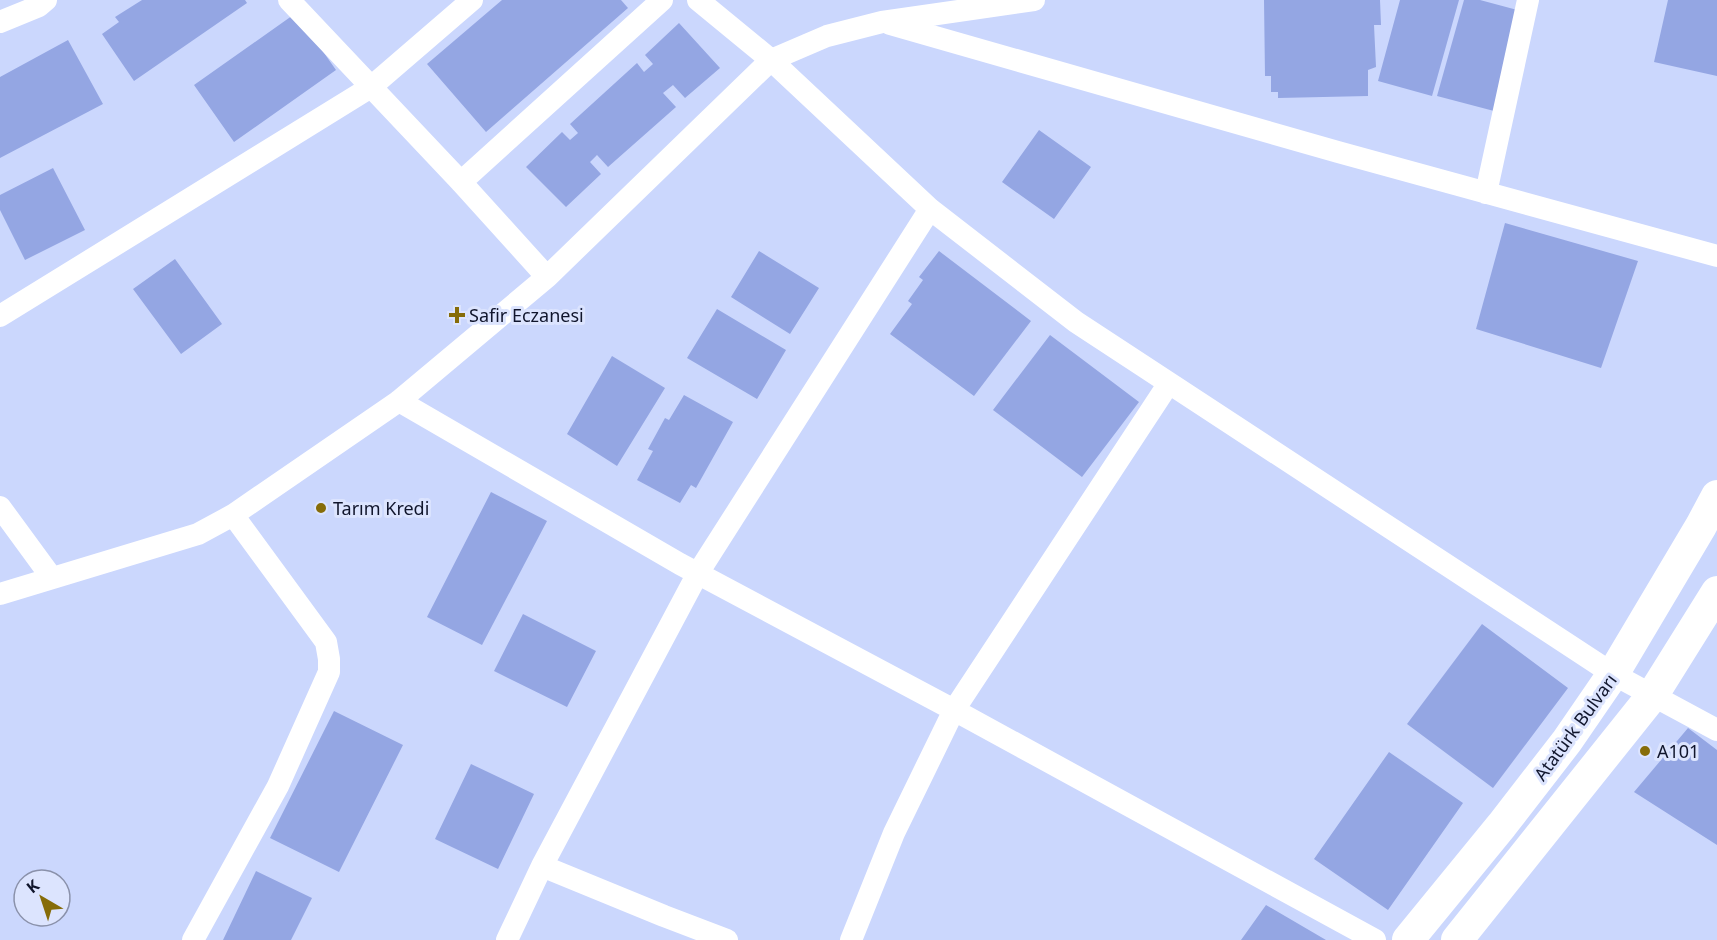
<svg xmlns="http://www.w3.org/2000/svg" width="1717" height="940" viewBox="0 0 1717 940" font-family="'Noto Sans',sans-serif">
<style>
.building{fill:#94a6e3}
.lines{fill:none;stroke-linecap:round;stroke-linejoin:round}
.minor{stroke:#fff;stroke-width:22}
.secondary{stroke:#fff;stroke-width:32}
.poi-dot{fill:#866c09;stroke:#dce4fe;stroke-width:2}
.labels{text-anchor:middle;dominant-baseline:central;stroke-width:6;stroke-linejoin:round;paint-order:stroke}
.poi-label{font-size:18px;fill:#10152c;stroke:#dce4fe;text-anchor:start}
.street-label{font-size:18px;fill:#10152c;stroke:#dce4fe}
</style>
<rect width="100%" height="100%" fill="#cbd7fd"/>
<path class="building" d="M142,0h103l2,3 -113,78 -32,-47 17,-12 -4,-5z
M502,0h119l7,8 -142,124 -59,-68z
M1264,0h116l1,25h-7l2,42 -8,3v26l-90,2v-6h-7v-16h-6z
M1400,0h59l-27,96 -54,-15z
M1464,0h16l41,11 -27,100 -57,-15z
M1668,0h49v76l-63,-14z
M296,13l40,57 -102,72 -40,-57z
M679,23l41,45 -35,30 -12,-13 -10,8 13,14 -68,60 -11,-12 -7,7 11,12 -35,33 -40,-40 36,-35 8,8 8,-7 -8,-9 67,-61 7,9 9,-8 -8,-9z
M68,40l35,64 -103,54v-81z
M1039,130l52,37 -37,52 -52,-37z
M53,168l32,62 -60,30 -25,-50v-15z
M1505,223l133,38 -37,107 -125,-39z
M759,251l60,37 -29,46 -59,-37z
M939,251l92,70 -57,75 -84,-62 22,-30 -4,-3 15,-21 -4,-3z
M175,259l47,65 -41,30 -48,-65z
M717,309l69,41 -29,49 -70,-41z
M1050,335l89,67 -57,75 -89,-67z
M612,356l53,32 -48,78 -50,-32z
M684,395l49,27 -37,66 -5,-3 -11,18 -43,-23 16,-29 -5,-2 17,-31 4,2z
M491,492l56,29 -65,124 -55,-28z
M523,614l73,37 -29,56 -73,-36z
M1482,624l86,64 -75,100 -86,-64z
M334,711l69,34 -64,127 -69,-34z
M1688,728l29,22v95l-83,-53z
M1389,752l74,51 -75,107 -74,-51z
M471,764l63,30 -36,75 -63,-30z
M256,871l56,27 -21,42h-68z
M1266,905l60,35h-85z"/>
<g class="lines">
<path class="minor" d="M289,0l172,182 86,95
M698,0l73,60 159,149 146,113 537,352 104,56
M0,22l39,-16 7,-6
M890,24l448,128 379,104
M461,182l201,-182
M1486,193l42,-193
M0,316l371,-229 101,-87
M399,401l281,163 274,146 421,230
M0,507l52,71
M0,594l198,-60 35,-19 166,-114 148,-124 224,-217 56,-24 55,-14 152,-22
M193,940l85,-154 51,-114v-13l-3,-17 -93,-127
M507,940l35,-74
M727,940l-63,-24 -122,-50 156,-293 232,-364
M851,940l43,-107 60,-123 215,-327"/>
<path class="secondary" d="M1408,940l94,-115 65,-84 46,-67 88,-148 16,-30
M1457,940l195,-244 65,-104"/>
</g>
<g class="poi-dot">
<path d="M454 306h6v6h6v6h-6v6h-6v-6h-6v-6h6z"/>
<circle cx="321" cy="508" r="6"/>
<circle cx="1645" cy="751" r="6"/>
</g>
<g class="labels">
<g class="poi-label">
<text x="469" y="315">Safir Eczanesi</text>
<text x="333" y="508">Tarım Kredi</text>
<text x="1657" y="751">A101</text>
</g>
<g class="street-label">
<text transform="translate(1575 727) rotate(-54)">Atatürk Bulvarı</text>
</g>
</g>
<g transform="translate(42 898) rotate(321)"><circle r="28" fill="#dce4fe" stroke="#8a91aa" stroke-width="1.5"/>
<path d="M0-4.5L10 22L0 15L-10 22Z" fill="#866c09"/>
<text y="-9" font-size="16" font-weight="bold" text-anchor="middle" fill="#10152c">K</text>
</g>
</svg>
